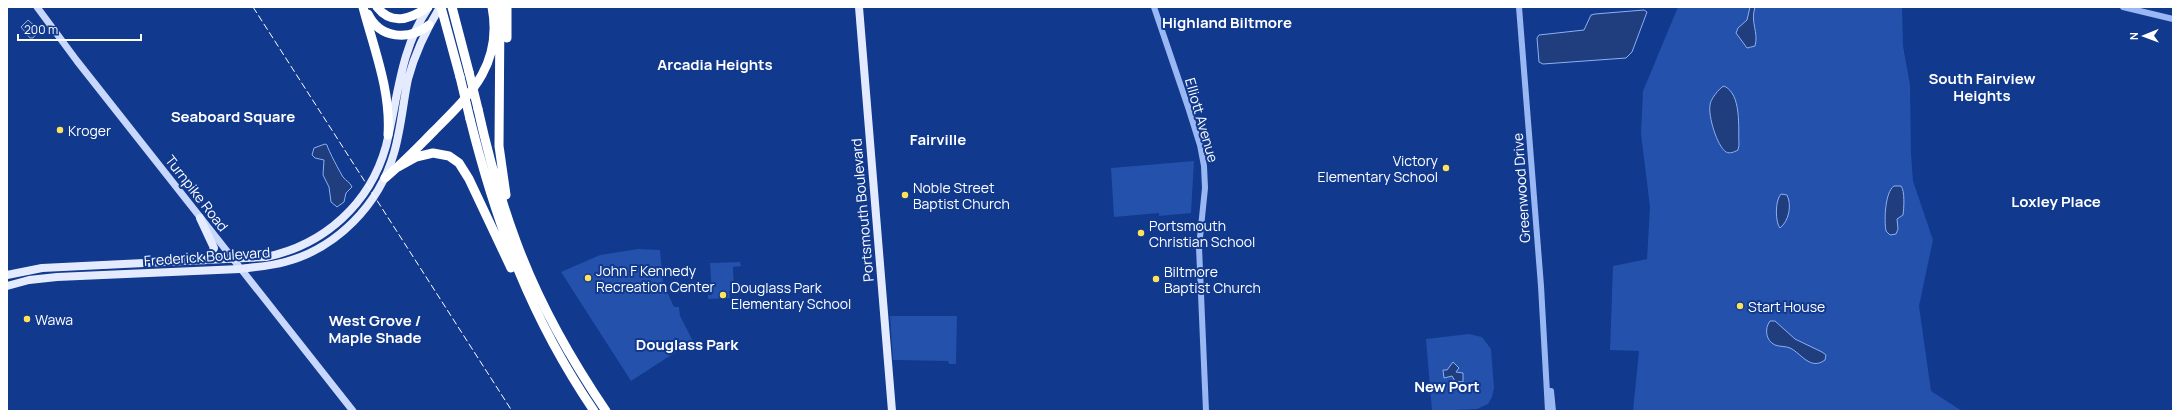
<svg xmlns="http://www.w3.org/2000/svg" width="2180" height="418" viewBox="0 0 2180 418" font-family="Manrope,sans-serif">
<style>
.green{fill:#2351ac}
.water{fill:#203e7d;stroke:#8ab0f5}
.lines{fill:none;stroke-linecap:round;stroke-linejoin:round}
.tertiary{stroke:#99b7f2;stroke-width:6}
.secondary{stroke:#c8d8fc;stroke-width:7}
.primary{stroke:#e4ebff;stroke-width:8}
.motorway{stroke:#fff;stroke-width:9}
.rail{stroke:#fff;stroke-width:1;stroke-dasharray:7 3;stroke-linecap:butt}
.motorway-bridge{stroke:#fff;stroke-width:9}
.poi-dot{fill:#ffe25a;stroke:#11398d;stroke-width:1.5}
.labels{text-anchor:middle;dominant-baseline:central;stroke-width:4;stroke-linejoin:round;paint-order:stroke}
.street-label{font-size:14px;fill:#fff;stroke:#11398d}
.poi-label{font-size:14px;fill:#fff;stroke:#11398d;text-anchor:start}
.neighbourhood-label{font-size:15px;font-weight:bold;fill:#fff;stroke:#11398d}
</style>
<rect width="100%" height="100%" fill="#11398d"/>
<path class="green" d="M1678,7h224l1,39 7,39 1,68 2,28 20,59 -14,66 12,85 31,20h-329l6,-60 -29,-1 3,-84 34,-7 3,-52 -9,-73 2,-43z
M1194,161l-3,52 -32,3v-3l-45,4 -3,-49z
M638,249l22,1 3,33 11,24h5l1,9 13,25 -62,40 -70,-109 39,-17z
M740,262l1,4 -8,1 1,23 -5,1 1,7 -22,1v-4h4l-2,-32z
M890,316h67l-1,48h-7l-1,-3 -55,-1z
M1469,334l13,3 9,12 3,39 -2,9 -4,7 -11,5 -45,2 -6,-72z"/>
<path class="water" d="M1750,7h5c-5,16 4,25 0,39l-8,2 -11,-15 2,-5 9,-8z
M1644,10l3,2 -15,40 -6,6 -83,6 -4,-2 -2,-24 2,-3 45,-5 7,-15 4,-1z
M28,20l11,10 -6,8h-3l-9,-11z
M1724,86c18,8 14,42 15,59l-1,5c-4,2 -8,4 -12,2 -9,-6 -18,-36 -16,-47 0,-5 9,-17 14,-19z
M325,144l2,1c1,5 14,29 16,32 3,4 7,5 9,10l-6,6 -2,9 -7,5 -6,-5 -2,-15 -6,-12 1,-15 -9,-2 -3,-3 2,-7z
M1894,186h7c4,5 3,22 2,29l-6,4 1,10 -2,5 -6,1 -4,-4c-2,-11 -1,-39 8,-45z
M1781,194l6,1c5,10 2,26 -7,33 -5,-6 -5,-28 1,-34z
M1770,321h5l20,18 27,13 4,3 -1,5c-15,11 -24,-7 -35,-12 -4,-2 -10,-1 -15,-3 -9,-4 -11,-16 -5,-24z
M1453,362l6,6 -3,4 7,1v9l-8,-1 -3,-5 -8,2 -1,-8h4z"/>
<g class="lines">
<path class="tertiary" d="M1154,7l34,100 12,38 4,21 1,22 -6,59 7,164
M1519,7l22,279 7,125
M2123,7l50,12
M1551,391l2,20"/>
<path class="secondary" d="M37,7l40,54 276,350"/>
<path class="primary" d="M859,7l33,404
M200,218l14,30 -3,8 -6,4
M7,275l35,-7 224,-11c58,-12 104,-53 120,-111 12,-48 14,-96 42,-138
M7,286l22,-6 28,-3 183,-8c15,-2 31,-3 45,-7 52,-14 94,-57 109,-109 7,-24 9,-50 14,-74 7,-26 18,-49 32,-72"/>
<path class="motorway" d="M363,7c11,42 28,84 25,128
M377,7c15,19 34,12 51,0
M441,7l19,70
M452,7l17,65
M500,7l-1,139 7,49
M507,7v31
M368,14c12,25 41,27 61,11
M478,109c10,45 22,89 38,132 22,60 54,117 90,170
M470,119c27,108 61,199 124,292
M398,167l18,-10 17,-4 16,3 10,7 10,16 42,89
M385,178c18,-15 33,-31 49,-47 37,-37 69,-67 58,-124"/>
<path class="rail" d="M253,7l259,404"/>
<path class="motorway-bridge" d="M469,72l9,37
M460,77l10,42"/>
</g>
<g class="poi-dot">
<circle cx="60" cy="130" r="4"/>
<circle cx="1446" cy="168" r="4"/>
<circle cx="905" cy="195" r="4"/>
<circle cx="1141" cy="233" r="4"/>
<circle cx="588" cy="278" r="4"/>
<circle cx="1156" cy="279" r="4"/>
<circle cx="723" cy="295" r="4"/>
<circle cx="1740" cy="306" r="4"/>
<circle cx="27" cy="319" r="4"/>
</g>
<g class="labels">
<g class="street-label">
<text transform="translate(1202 120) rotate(74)">Elliott Avenue</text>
<text transform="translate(1521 188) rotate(-94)">Greenwood Drive</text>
<text transform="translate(197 193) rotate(52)">Turnpike Road</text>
<text transform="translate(862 210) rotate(-95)">Portsmouth Boulevard</text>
<text transform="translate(207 256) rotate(-4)">Frederick Boulevard</text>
</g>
<g class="poi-label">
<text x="68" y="130">Kroger</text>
<text x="1438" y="160" text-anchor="end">Victory<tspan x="1438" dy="16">Elementary School</tspan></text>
<text x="913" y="187">Noble Street<tspan x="913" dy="16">Baptist Church</tspan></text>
<text x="1149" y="225">Portsmouth<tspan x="1149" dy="16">Christian School</tspan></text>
<text x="596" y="270">John F Kennedy<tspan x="596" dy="16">Recreation Center</tspan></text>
<text x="1164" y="271">Biltmore<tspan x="1164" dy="16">Baptist Church</tspan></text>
<text x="731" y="287">Douglass Park<tspan x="731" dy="16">Elementary School</tspan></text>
<text x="1748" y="306">Start House</text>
<text x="35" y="319">Wawa</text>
</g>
<g class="neighbourhood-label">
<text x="1227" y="22">Highland Biltmore</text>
<text x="715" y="64">Arcadia Heights</text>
<text x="1982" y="78">South Fairview<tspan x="1982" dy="17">Heights</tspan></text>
<text x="233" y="116">Seaboard Square</text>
<text x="938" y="139">Fairville</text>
<text x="2056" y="201">Loxley Place</text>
<text x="375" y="320">West Grove /<tspan x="375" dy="17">Maple Shade</tspan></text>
<text x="687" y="344">Douglass Park</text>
<text x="1447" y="386">New Port</text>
</g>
</g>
<rect width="2180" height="418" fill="none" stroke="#ffffff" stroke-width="16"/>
<g transform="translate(2144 36) rotate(269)" stroke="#11398d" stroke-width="3" paint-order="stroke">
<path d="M0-3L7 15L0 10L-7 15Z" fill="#ffffff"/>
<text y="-6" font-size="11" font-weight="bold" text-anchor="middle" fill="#ffffff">N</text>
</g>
<path d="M18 34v6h123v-6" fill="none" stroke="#ffffff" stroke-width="2"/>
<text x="24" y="34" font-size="12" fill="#ffffff" stroke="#11398d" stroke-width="3" paint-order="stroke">200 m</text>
</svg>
